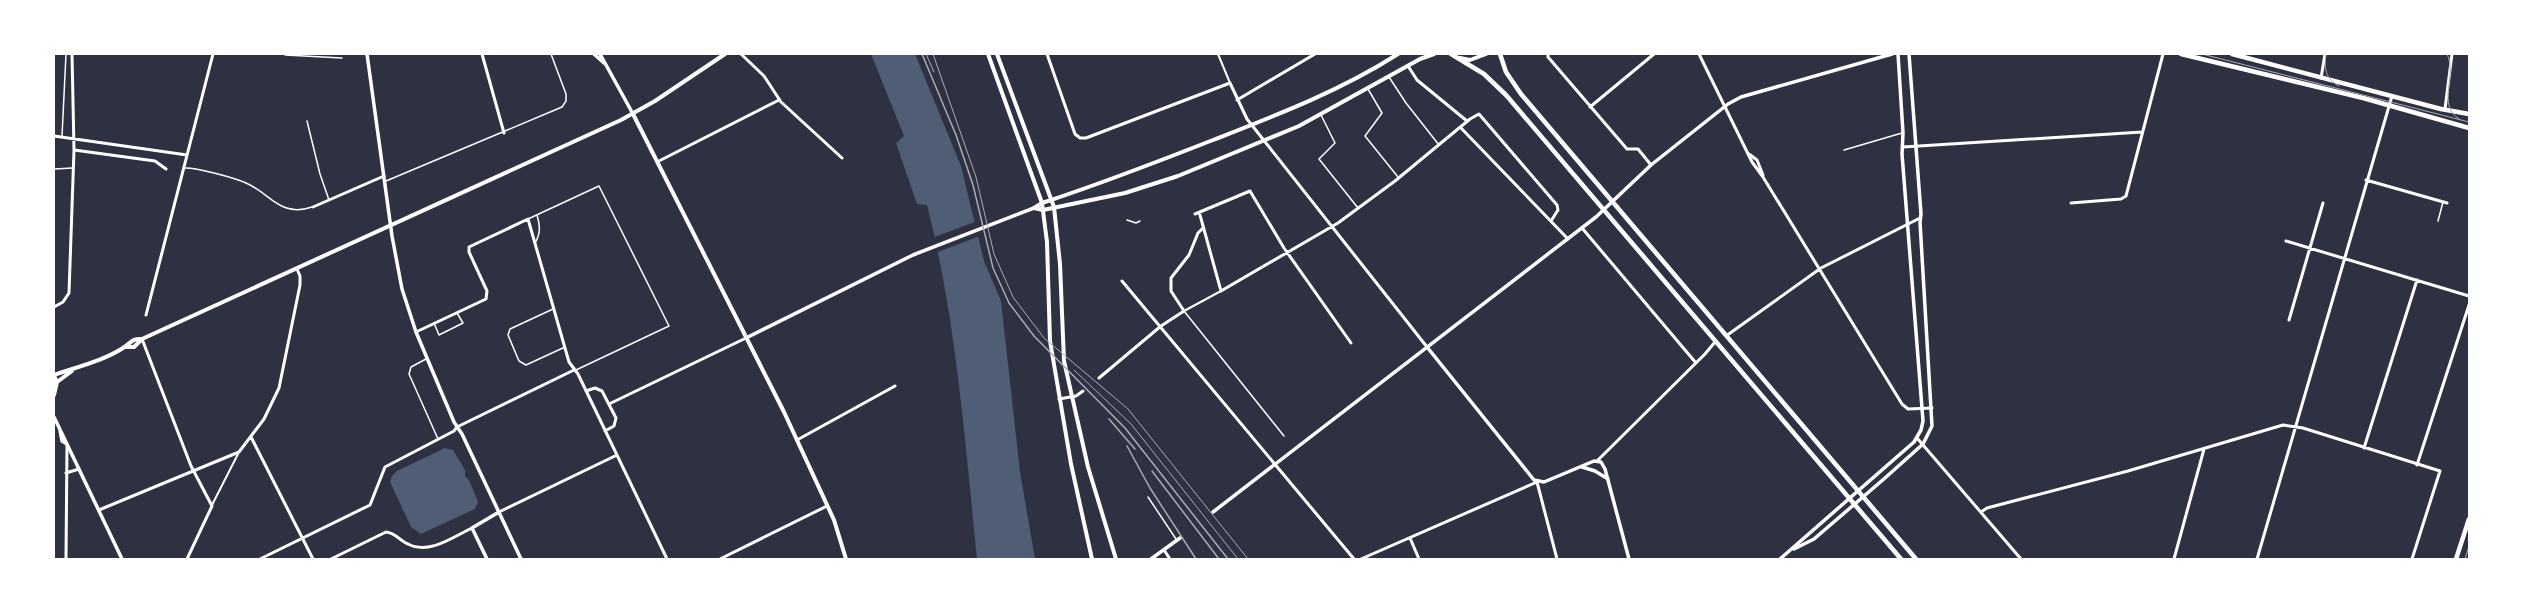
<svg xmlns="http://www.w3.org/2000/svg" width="2523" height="613" viewBox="0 0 2523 613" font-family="Cabin,sans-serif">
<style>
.water{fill:#4f5d75}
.pier{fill:#2d3142}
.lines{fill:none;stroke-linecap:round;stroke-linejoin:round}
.service{stroke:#fff;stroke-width:1.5}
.pedestrian{stroke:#fff;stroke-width:2}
.minor{stroke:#fff;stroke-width:3}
.tertiary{stroke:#fff;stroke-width:3.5}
.secondary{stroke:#fff;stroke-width:4}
.primary{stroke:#fff;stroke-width:4.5}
.tram{stroke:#abadb3;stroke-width:1}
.rail{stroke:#abadb3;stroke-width:1.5}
</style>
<rect width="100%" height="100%" fill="#2d3142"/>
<path class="water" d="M871,54h44l46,112 23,95 17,40 19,171 15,87h-58c-12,-118 -21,-241 -50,-354l-10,-1 -21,-61 8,-7z
M445,448l8,2 12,20v6l4,4 9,22 -3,7 -54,25 -10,-7 -21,-45 2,-6 5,-5z"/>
<path class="pier" d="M977,221l3,15 -45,17 -3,-15z"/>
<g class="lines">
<path class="service" d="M285,55l57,3
M1389,77l17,26 33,42
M1368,89l14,24 -17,23 33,41
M1321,115l14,28 -16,16 39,49
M307,121l13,53 9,26
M62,136l4,-82
M1844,150l58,-17
M184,168c11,-1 51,10 62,15 24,10 34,35 66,24
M54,169l19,-1
M386,181l176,-74 4,-6v-7l-15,-40
M528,219l71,-33 70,140 -93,44
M1127,220l9,3 4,-2
M2438,221l5,-19
M535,243c6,-10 5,-18 2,-28
M553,309l-43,20 -2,6 11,26 7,4 39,-18
M1184,311l100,125
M434,323l5,12 24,-12 -6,-10
M426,359l-15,8 -2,7 29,65
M1148,497l28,42"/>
<path class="pedestrian" d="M1218,54l12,29
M1184,311l37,-20
M212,505l26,-51"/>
<path class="minor" d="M482,54l22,79
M741,54l23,22 17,26 61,56
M1047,54l28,80 5,4h6l144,-55 17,36 180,228
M1548,54v3l79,92h11l13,16
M1699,54l53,108 11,15 139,227 6,5 24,-1
M1408,66l9,14 50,41
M2321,78l4,-24
M1237,100l78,-46
M1590,107l64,-53
M2445,109l7,-55
M1461,128l107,111
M54,136l133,19
M1903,147l239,-15
M74,150l81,11 11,8
M1749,154l8,6 6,15
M657,162l122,-62
M2366,180l81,23
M2071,203l50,-4 5,-3 37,-142
M313,207l71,-31
M1195,214l55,-23 34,57 67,95
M1200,215l21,76 117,-68 57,-42 75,-62 9,-5 78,91 1,5 -7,11
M1582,228l114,135
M2286,241l183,55
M1122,281l232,278
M54,307l9,-5 6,-9 5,-143 -2,-96
M146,315l67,-261
M2289,320l34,-117
M416,332l70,-33 1,-8 -18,-39v-5l59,-28 41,143 9,12 89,185
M1726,336l95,-68 99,-50
M142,339l49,127 21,40 -25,53
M1099,378l62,-52 23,-15 -13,-20v-13l18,-23 9,-22 5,-5
M586,391l9,-3 7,3 14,27 -2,8 -9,5
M1059,399l17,-3 7,-5
M609,404l137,-66
M251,437l62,122
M1917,438l104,121
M797,440l98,-54
M2364,448l53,-168
M1598,460l107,-106 10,-12
M2417,465l52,-160
M66,473l13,-4
M99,510l140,-58 25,-33 15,-31 21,-103v-9l-3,-7
M499,512l118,-57
M1981,512l6,-4 141,-37 155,-46 20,3 137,43 -28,88
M1410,538l9,21
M1164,550l6,9
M66,559l1,-114
M260,559l110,-54 15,-38 69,-36 3,-4 117,-57
M331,559l55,-27c10,1 14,9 22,12 21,11 45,-7 64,-16
M720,559l107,-53
M1361,559l176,-77 20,77
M2174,559l30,-110
M2257,559l135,-463"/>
<path class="tertiary" d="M367,54l25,182 10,53 14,43 38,90 8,12 59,125
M594,54l10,9
M600,54l33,60
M746,338l167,-83 121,-47
M1427,347l107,133 10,2 50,-21 7,1 4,7 24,90
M54,417l68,142
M60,430l2,11 5,3
M1582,467l13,4 13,8
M1213,512l383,-295 55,-52 77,-61 13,-7 151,-43
M1794,549l20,-10 71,-61 38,-34 9,-18 -12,-204 1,-8 -12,-160
M487,559l-15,-31 27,-16
M1151,559l29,-21
M1780,559l134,-117 7,-12 2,-9 -21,-267 1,-21 -5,-79"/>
<path class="secondary" d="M988,54l54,149 5,39 3,99 21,123 21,95
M997,54l57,153 6,57 4,97 24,106 28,92
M1460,58l10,2 16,-6
M633,114l151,298 50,108 12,39
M1034,208l9,2 82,-17 53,-17 121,-50 121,-67 14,-5
M1034,208l8,-5c58,-19 115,-41 171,-63 64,-25 127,-49 185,-86
M124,347h10l8,-8
M54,375c23,-8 49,-14 69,-27 8,-5 9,-10 19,-9l479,-219 34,-19 70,-47
M54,376l3,6 -3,13
M57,382l15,-11"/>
<path class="primary" d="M1451,54l33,20 22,21 395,464
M1500,54l6,18 15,22 395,465
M2181,54l182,44 106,30
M2232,54l209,55 28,5
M2456,559l13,-40"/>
<path class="tram" d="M926,54l8,18
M933,54l43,123 18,77 19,43 31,41 84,71 120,150
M2202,54l267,68
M2326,54c-2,14 -1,25 13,32
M2447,54c11,21 -11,50 12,65
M1074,370l57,54 107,135
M2465,559l4,-13"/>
<path class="rail" d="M922,54l34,81 17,50 20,83 16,35 25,33 91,92 103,131
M1109,419l26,30
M1127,446l23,42 46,71
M1152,471l67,88"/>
</g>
<rect width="2523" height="613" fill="none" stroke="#ffffff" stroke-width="110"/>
</svg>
